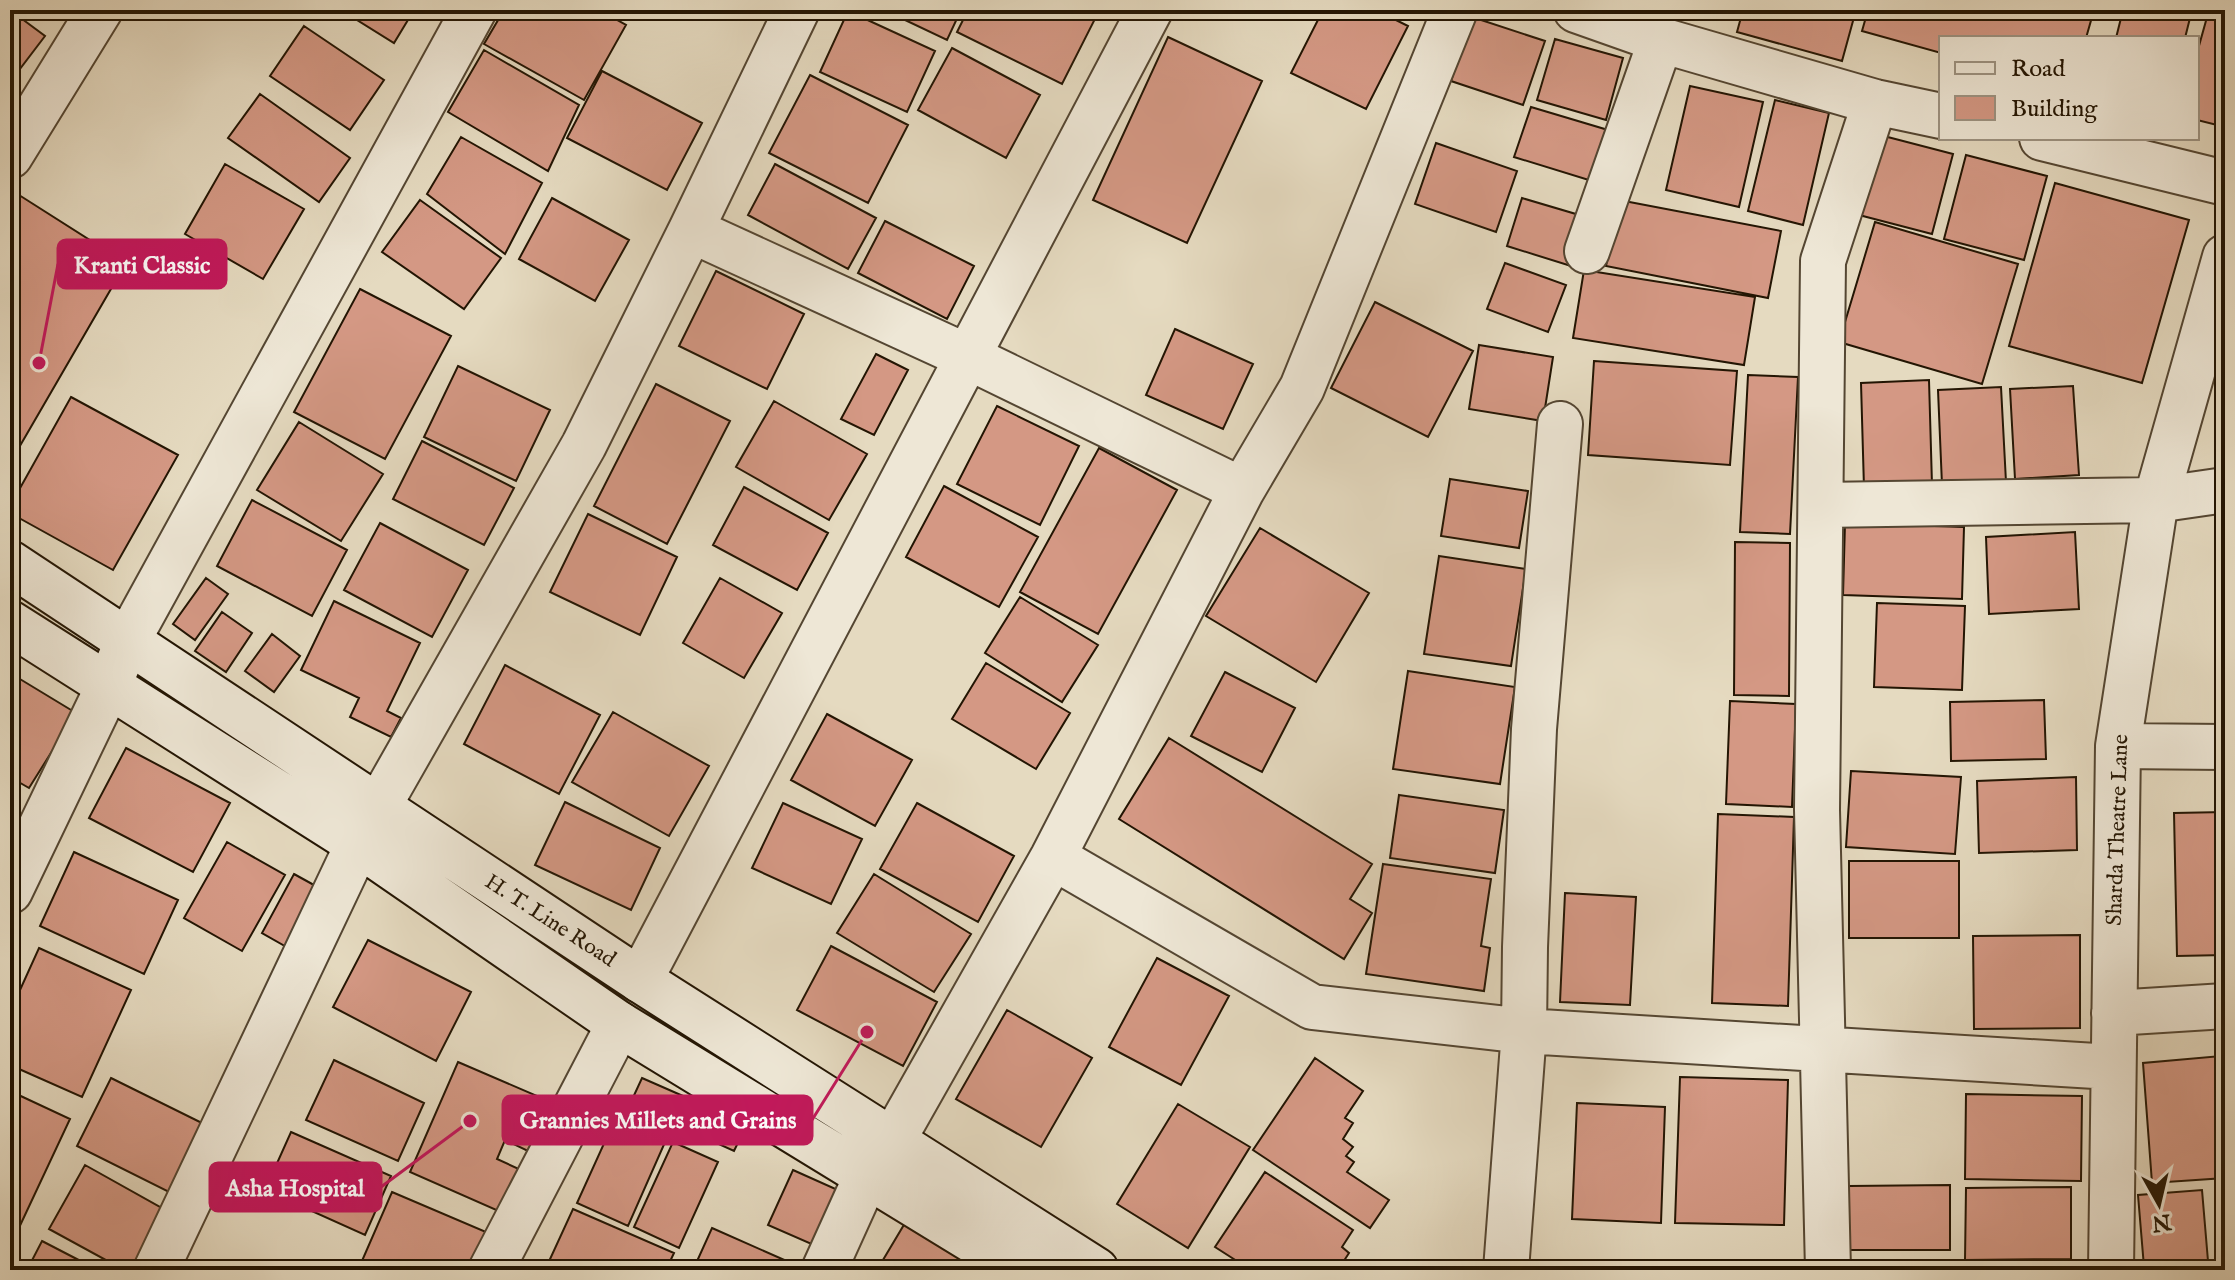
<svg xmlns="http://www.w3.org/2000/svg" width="2235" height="1280" viewBox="0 0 2235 1280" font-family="'IM FELL English',serif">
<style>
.building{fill:#d49884;stroke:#231503;stroke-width:2}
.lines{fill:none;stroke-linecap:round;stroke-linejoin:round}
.street-casing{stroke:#544632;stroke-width:48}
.secondary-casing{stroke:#231503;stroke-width:48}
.street{stroke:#eee7d6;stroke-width:44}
.secondary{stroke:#eee7d6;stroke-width:44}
.labels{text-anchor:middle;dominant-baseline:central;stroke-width:7;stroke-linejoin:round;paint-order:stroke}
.street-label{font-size:22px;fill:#231503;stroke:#eee7d6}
.leader{fill:none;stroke:#c2185b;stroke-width:3}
.callout-dot{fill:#c2185b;stroke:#eee7d6;stroke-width:3}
.callout{fill:#c2185b;stroke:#c2185b;stroke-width:3}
.callout-label{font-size:24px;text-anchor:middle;font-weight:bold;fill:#fff}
</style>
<rect width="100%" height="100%" fill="#e5dac0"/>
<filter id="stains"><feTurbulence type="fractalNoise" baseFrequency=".0025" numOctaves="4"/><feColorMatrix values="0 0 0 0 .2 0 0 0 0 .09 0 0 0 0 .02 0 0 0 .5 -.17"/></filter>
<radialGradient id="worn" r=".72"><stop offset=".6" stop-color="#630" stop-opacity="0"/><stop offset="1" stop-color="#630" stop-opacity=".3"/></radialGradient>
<path class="building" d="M10,10l35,26 -35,46z
M341,10h73l-20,33z
M504,10h95l27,15 -42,75 -100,-56z
M884,10h77l-14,30z
M968,10h125l5,3 -36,71 -105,-52z
M1323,10h53l32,16 -42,83 -75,-36z
M1743,10h113l-14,51 -105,-29z
M1868,10h226l-8,28h-145v15l-79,-22z
M2123,10h69l-7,28h-69z
M2209,10h16v117l-28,-7v-67z
M848,11l87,40 -28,61 -87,-40z
M1472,17l73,24 -22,64 -72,-24z
M304,26l80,54 -34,50 -80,-54z
M1168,37l94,44 -75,162 -94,-43z
M1555,39l68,19 -17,62 -69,-20z
M952,48l88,47 -34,63 -88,-48z
M484,50l95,55 -31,66 -100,-59z
M602,71l100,52 -35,67 -100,-52z
M810,75l98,50 -40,78 -99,-50z
M1690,86l73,16 -24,105 -73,-17z
M260,94l90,64 -31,44 -91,-64z
M1775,100l54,13 -26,112 -55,-14z
M1531,107l77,23 -16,51 -78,-24z
M1880,135l73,19 -21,80 -73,-19z
M461,137l81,46 -37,71 -78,-60z
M1436,143l81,28 -21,61 -81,-28z
M1966,155l81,21 -23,84 -80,-21z
M225,164l79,45 -41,70 -78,-45z
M775,164l101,54 -28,51 -100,-54z
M2055,183l134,37 -47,163 -133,-37z
M19,195l107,68 -116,200v-252z
M552,198l77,42 -34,61 -76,-42z
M1522,198l64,19 -15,49 -64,-20z
M420,200l81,58 -37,51 -82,-57z
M1619,200l162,31 -13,67 -162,-32z
M885,221l89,45 -27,53 -89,-46z
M1875,222l143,42 -36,120 -143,-42z
M1505,263l61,22 -18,47 -61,-23z
M1584,270l171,27 -11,68 -171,-27z
M716,271l88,43 -37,75 -88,-43z
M360,289l91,47 -66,123 -91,-47z
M1375,302l98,49 -45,86 -97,-49z
M1175,329l78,35 -30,65 -77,-34z
M1479,345l74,12 -10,64 -74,-12z
M876,354l32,16 -34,65 -33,-16z
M1594,361l143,10 -7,94 -142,-10z
M458,366l92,44 -34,71 -92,-44z
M1748,375l50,2 -8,157 -50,-2z
M1929,380l3,105 -68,3 -3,-105z
M656,384l74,37 -63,123 -73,-38z
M2073,386l6,89 -64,4 -5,-90z
M2001,387l5,95 -64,3 -4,-95z
M71,397l107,58 -65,115 -103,-57v-7z
M774,401l93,53 -38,66 -93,-53z
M997,406l82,40 -39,79 -83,-41z
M299,422l84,52 -42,67 -84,-51z
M422,441l92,47 -30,57 -91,-46z
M1099,448l78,42 -79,144 -78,-42z
M1450,479l78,12 -9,57 -78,-12z
M944,486l94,51 -39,70 -93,-50z
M744,487l84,46 -31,57 -84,-45z
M252,500l95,50 -35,66 -95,-50z
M588,514l89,43 -37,78 -90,-43z
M380,523l88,47 -36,67 -88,-47z
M1845,523l119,4 -2,72 -119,-4z
M1260,528l109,65 -53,89 -110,-66z
M2075,532l4,77 -90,5 -3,-77z
M1735,542l55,1 -1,153 -55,-1z
M1439,556l87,13 -15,97 -87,-12z
M206,578l22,16 -33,46 -22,-16z
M720,578l62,35 -38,65 -61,-35z
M1020,597l78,48 -36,57 -77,-49z
M334,601l86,42 -33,68 14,7 -10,19 -41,-20 9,-19 -58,-28z
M1877,603l88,3 -3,84 -88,-3z
M222,612l30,21 -26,39 -31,-21z
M272,634l28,22 -26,36 -29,-21z
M986,663l84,50 -34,56 -84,-50z
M505,665l95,50 -41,79 -95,-50z
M1408,671l107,16 -15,97 -107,-15z
M1225,672l70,36 -33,64 -71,-36z
M10,673l66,40 -47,75 -19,-11z
M2044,700l2,59 -95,2 -1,-59z
M1730,701l66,3 -4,103 -66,-3z
M613,712l96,54 -40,70 -97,-54z
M827,714l85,46 -37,66 -84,-46z
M1169,738l203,126 -22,35 22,14 -28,46 -225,-140z
M126,748l104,55 -37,69 -104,-54z
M1851,771l110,6 -6,77 -109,-7z
M2076,777l1,73 -98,3 -2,-72z
M1399,795l105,15 -9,63 -105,-15z
M565,802l95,46 -29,62 -96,-45z
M783,803l79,36 -31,65 -79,-36z
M917,803l97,53 -36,66 -98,-53z
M2225,812v143l-48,1 -3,-143z
M1718,814l76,3 -6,189 -76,-3z
M227,842l58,33 -43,76 -58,-33z
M74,852l104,48 -34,74 -104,-48z
M1849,861h110v77h-110z
M1383,864l108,15 -10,67 9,2 -6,43 -118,-17z
M294,874l29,16 -33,59 -28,-16z
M874,874l97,60 -37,58 -97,-59z
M1565,893l71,4 -6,108 -70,-3z
M2080,935v93l-106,1 -1,-93z
M368,940l103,52 -35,69 -103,-54z
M831,946l106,56 -34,64 -106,-56z
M39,948l92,42 -49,107 -72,-32v-53z
M1157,958l72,38 -48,89 -72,-38z
M1007,1010l85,48 -51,89 -85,-48z
M2221,1056l4,50v72l-73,5 -9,-120z
M1315,1058l48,33 -18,27 8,5 -10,16 10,8 -7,9 8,6 -7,10 42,28 -19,28 -117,-78z
M334,1060l90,43 -26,58 -92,-41z
M458,1062l93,40 -21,50 -25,-12 -8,19 24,11 -18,43 -93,-41z
M1680,1077l108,3 -4,145 -109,-2z
M111,1078l95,47 -35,68 -94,-47z
M642,1078l105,46 -13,27 -104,-47z
M10,1091l60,28 -53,113 -7,-4z
M1966,1094l116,2 -1,85 -116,-2z
M1577,1103l88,4 -4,116 -89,-4z
M1178,1104l72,43 -62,101 -71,-44z
M616,1117l50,23 -38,86 -51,-23z
M291,1132l100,44 -26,59 -100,-45z
M673,1142l45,20 -39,86 -45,-21z
M85,1165l82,46 -34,59h-9l-75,-41z
M793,1170l47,21 -24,55 -48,-21z
M1265,1172l88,58 -11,17 7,6 -11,17h-87l-36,-23z
M1950,1185v65h-101v-64z
M2071,1187v72l-106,1 1,-72z
M2202,1190l6,71 -64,6 -6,-72z
M392,1192l94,40 -17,38h-111z
M573,1209l101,44 -8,17h-121z
M911,1213l92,57h-126z
M712,1228l95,42h-114z
M42,1241l56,29h-71z
M1393,1261l70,2v7h-70z
M1942,1264l1,6h-95v-4z
M2225,1264v6h-77z"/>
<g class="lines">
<g class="street-casing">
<path id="street" d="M1576,10l85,30 214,62 66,14
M2042,138l183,45
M10,156l90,-146
M691,230l277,127 274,133
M1587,251l74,-211
M1821,505l335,-5 69,-10
M2118,746l107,1
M378,807l206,-362 107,-215 106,-220
M1053,857l259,150 212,24 588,36
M10,891l99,-206 18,-43 347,-632
M640,980l510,-970
M2114,1013l111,-7
M156,1270l202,-426
M491,1270l128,-246
M824,1270l43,-95 26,-35 160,-283 189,-367 60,-102 153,-378
M1506,1270l18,-239 1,-84 9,-218 26,-305
M1828,1270l-11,-460 6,-549 52,-159
M2111,1270l7,-524 38,-246 69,-243"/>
</g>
<g class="secondary-casing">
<path id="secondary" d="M10,563l630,417 456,290
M10,623l348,221 261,180 402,246"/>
</g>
<use href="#street" class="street"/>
<use href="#secondary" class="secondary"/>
</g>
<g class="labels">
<g class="street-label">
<text transform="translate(2118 830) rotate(-88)">Sharda Theatre Lane</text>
<text transform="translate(550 921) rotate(33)">H. T. Line Road</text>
</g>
</g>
<path class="leader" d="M39 363L58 264M867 1032L812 1120M470 1121L381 1187"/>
<g class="callout-dot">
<circle cx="39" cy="363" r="8"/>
<circle cx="867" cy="1032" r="8"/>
<circle cx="470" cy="1121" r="8"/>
</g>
<g class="callout">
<rect x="58" y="240" width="168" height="48" rx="8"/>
<rect x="503" y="1096" width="309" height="48" rx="8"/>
<rect x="210" y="1163" width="171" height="48" rx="8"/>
</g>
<g class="callout-label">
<text x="142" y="273">Kranti Classic</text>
<text x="658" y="1128">Grannies Millets and Grains</text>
<text x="295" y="1196">Asha Hospital</text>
</g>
<rect width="2235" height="1280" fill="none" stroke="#e5dac0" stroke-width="40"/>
<rect x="12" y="12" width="2211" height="1256" fill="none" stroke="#231503" stroke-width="4"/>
<rect x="20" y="20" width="2195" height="1240" fill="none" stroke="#231503" stroke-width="2"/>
<rect x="1939" y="36" width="260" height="104" fill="#eee7d6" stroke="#9d9382" stroke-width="2"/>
<rect x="1955" y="62" width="40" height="12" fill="#eee7d6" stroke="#9d9382" stroke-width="2"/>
<text x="2011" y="76" font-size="24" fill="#231503">Road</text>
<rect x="1955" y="96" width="40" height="24" fill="#d49884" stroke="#9d9382" stroke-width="2"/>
<text x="2011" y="116" font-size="24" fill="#231503">Building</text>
<g transform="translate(2159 1204) rotate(172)" stroke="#eee7d6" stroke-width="6" paint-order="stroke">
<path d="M0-6L14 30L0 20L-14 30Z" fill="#231503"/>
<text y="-12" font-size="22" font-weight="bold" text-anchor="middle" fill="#231503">N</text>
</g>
<rect width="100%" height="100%" filter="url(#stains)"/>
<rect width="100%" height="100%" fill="url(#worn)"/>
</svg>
